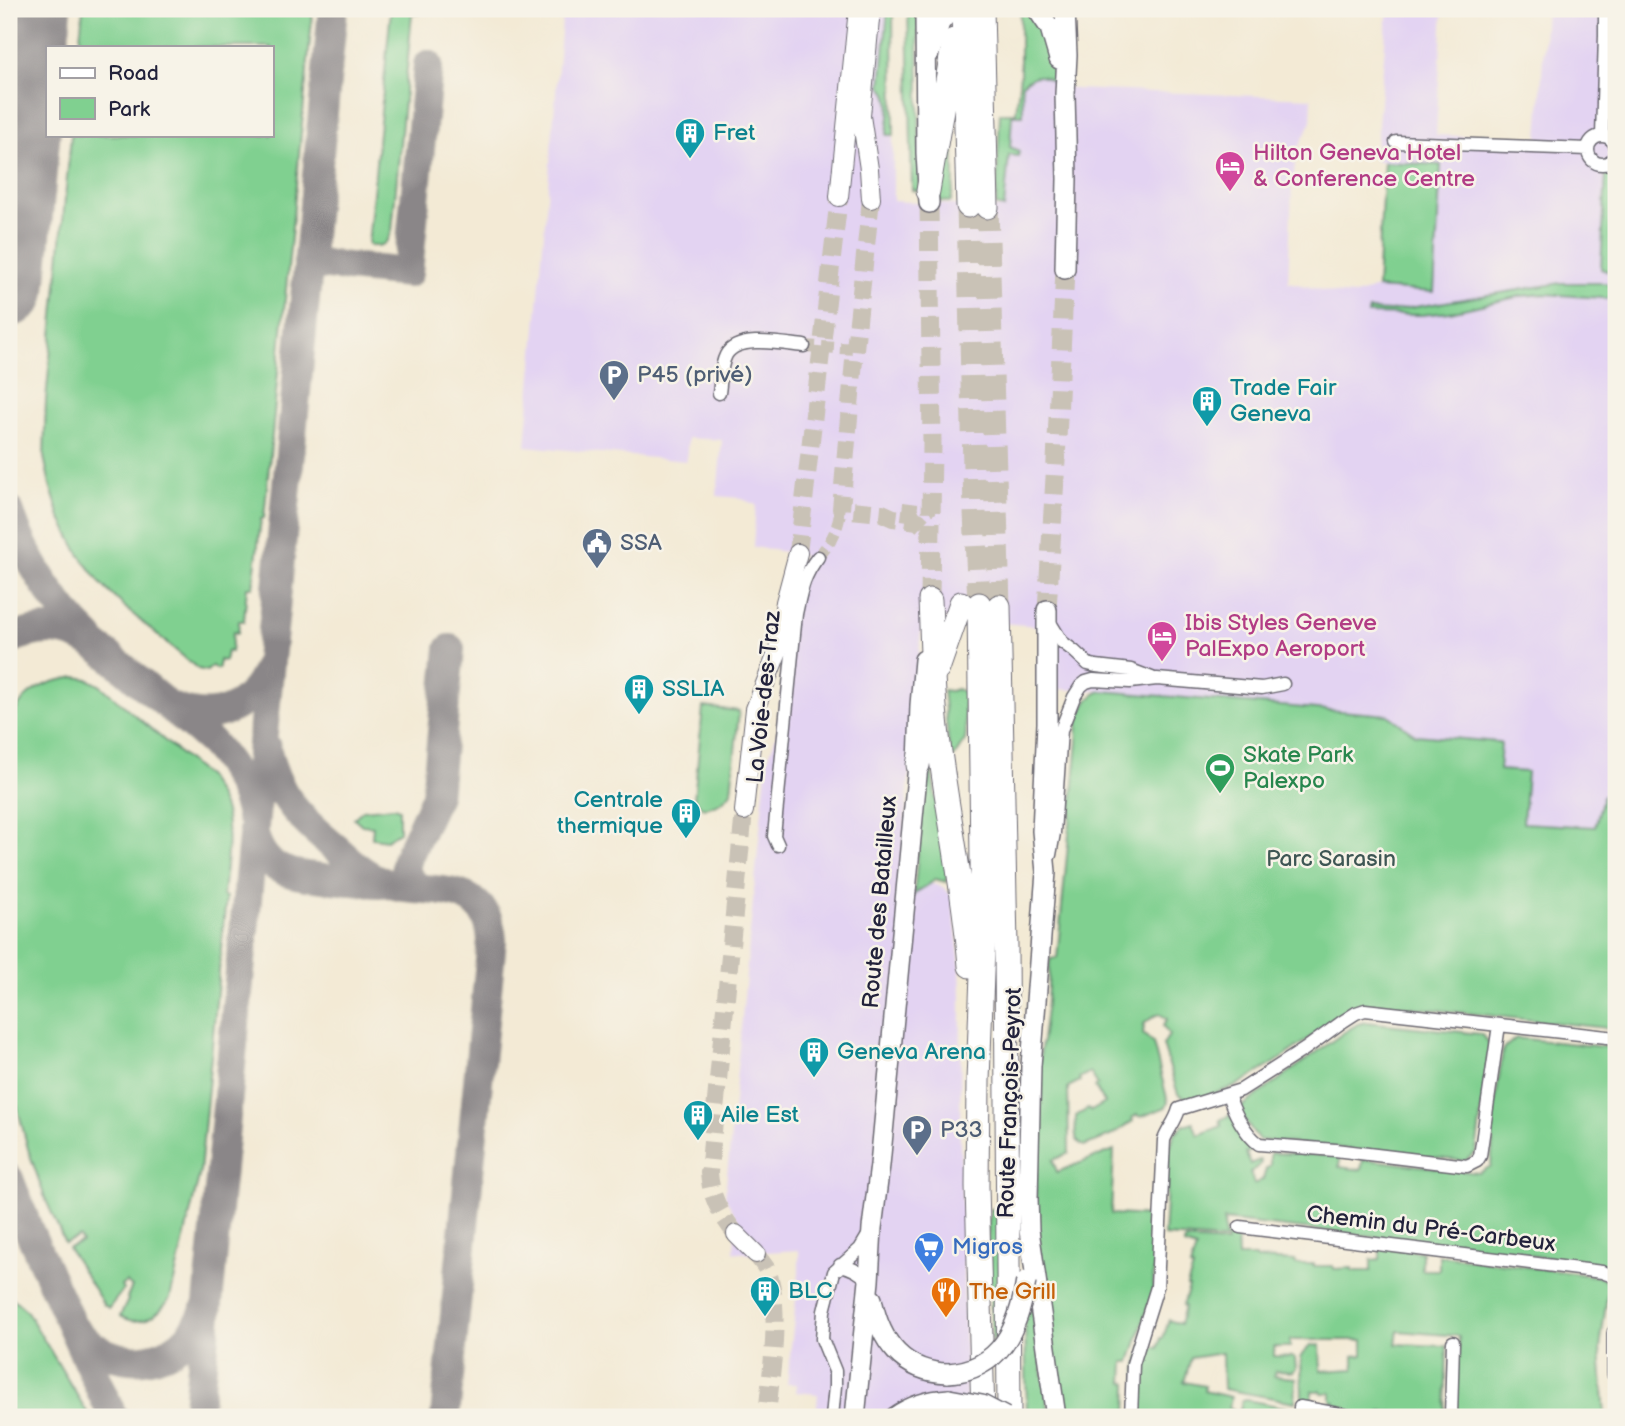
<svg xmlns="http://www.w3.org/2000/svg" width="1625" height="1426" viewBox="0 0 1625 1426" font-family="'Balsamiq Sans',sans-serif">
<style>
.built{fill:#e3d3f2}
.green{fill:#80d090;stroke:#517966;stroke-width:2}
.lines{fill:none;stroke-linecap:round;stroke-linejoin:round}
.taxiway{stroke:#8a8688;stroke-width:30}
.runway{stroke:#8a8688;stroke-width:74}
.street-tunnel{stroke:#c9c2b6;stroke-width:12;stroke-dasharray:12 6;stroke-linecap:butt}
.secondary-tunnel{stroke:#c9c2b6;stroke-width:18;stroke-dasharray:18 9;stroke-linecap:butt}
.primary-tunnel{stroke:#c9c2b6;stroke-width:19;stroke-dasharray:19 10;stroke-linecap:butt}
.highway-tunnel{stroke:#c9c2b6;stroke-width:23;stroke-dasharray:23 11;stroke-linecap:butt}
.street-casing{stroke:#6b6871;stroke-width:15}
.secondary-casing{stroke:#6b6871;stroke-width:20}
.primary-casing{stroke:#6b6871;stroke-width:22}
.highway-casing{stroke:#6b6871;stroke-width:25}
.street{stroke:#fff;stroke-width:12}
.secondary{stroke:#fff;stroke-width:18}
.primary{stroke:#fff;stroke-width:19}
.highway{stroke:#fff;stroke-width:23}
.primary-bridge-casing{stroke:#6b6871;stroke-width:22;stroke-linecap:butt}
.primary-bridge{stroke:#fff;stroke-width:19}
.labels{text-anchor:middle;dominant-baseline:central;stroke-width:5;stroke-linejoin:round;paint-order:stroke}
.culture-label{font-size:23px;fill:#0d838f;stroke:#f7f3e8;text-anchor:start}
.hotel-label{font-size:23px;fill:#b23c85;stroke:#f7f3e8;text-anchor:start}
.service-label{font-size:23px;fill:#4e5e75;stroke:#f7f3e8;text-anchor:start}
.street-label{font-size:23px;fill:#22223b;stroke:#f7f3e8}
.leisure-label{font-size:23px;fill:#27864d;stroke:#f7f3e8;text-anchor:start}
.park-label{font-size:23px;fill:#3e5654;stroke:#f7f3e8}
.shop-label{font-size:23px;fill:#366cbe;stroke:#f7f3e8;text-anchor:start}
.food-label{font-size:23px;fill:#c56008;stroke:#f7f3e8;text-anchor:start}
</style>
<rect width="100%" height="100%" fill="#f7f3e8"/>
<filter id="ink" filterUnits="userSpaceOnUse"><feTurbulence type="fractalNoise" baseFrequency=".0143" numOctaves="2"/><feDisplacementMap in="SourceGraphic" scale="14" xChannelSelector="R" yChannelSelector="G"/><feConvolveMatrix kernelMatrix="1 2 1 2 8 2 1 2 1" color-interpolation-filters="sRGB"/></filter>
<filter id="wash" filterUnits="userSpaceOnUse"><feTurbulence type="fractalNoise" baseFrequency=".00686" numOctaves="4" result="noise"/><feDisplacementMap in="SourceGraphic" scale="28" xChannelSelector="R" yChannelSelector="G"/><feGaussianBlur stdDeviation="1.57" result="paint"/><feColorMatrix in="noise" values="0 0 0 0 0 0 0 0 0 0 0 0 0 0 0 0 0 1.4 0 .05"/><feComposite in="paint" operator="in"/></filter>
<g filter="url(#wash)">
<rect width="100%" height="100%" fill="#f3ead5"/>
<path class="built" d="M554,9h339v192l110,7 6,-53 9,1v-5l-9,-3 3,-33 11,-1 -1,-30 10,-8h13l9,7 20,6 238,9 -1,25 -14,27 -5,37 -4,95 52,12 15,1 22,-7 56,4 8,-127 -66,-4 13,-152h55l-7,126 102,4 8,-130h70v9l-5,1 -1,96 6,18v34l-4,3 -11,98 15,6v523l-13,-1 -7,32 -74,-5 4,-51 -27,-2 2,-26 -3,-2 -82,-7 -28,-20 -286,-24 -48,-2 -1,-62 -131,-10 -23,279 14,-1 10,-9 10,-2 10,3 9,9 8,70 1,32 -1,141 7,278h-151l2,-23 -22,-2 1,-8h-10l12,-111v-23l-51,3 -14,-1 2,-35 -11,-20 33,-348 9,-88 11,-31 11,-117 15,-58 -51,-8 3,-42 -16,-7 -23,-2 5,-56 -34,-2 -2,23 -160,-15 36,-425z"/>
<path class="green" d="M83,9h230l-49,509 -3,1 -8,68h-6l-3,34h-5l-1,12 -5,-1 -2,20 -4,-1 -2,10 -6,-1v8l-4,1 -3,-3 -5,5 -9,-2 -70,-59 -25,-24 -24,-32 -19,-37 -10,-32 -6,-28 2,-57 25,-265h200v-88h-192z
M391,9h33l-5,5h-7l-20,217c-5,13 -9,17 -24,14z
M888,9h5l1,126h-7c1,-17 8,-38 -6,-49z
M908,9h10l2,182 -8,-1z
M1020,9h10l5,4 20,54 -1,16c-13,-10 -19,-9 -32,1l1,31h-11l-2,32 9,4 -1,5 -9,-1 -5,53 -8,-3 4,-92h16l4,-39z
M954,66v118l-3,18 -13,-1 1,-24z
M1384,162l57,3 -7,127 -57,-4z
M1616,167v107l-15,-5 5,-96z
M1561,283h43l12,2v14l-71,-5 -24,2 -71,16 -29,3 -53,-1 1,-4 22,1z
M76,677l12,2 13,7 106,91c7,11 15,22 18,35 6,27 0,57 -2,84l3,1 -26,275 -30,126c-11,18 -29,30 -50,18l8,-16 -1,-2 5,-11 -6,-5 -5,4 2,4 -14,18 -5,-3 -36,-57 14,-6 -3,-5 -14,6 -20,-45 -17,-49 -19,-75v-311c1,-14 0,-31 4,-45 10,-29 36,-37 63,-41z
M957,689l7,3 2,42 -1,6 -12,18 -3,1 -7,-69 7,1z
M1102,691l286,24 28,20 82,7 3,2 -2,26 28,2 -4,51 72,4 8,-31 13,1v232l-234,-25 -22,1 -17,9 -67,48 -42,25 -44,14 -12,-7 -15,-49 6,-10 -6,-9 4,-7 -7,-5 -6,2 -10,8 -1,10 10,9 15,59 -2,5 -25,10 -4,-2 -5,3 1,3 -23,15 -26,10c-12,-5 -8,-19 -8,-30l12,-7 3,2 14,-8 -10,-16 3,-2 -8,-13 -11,6 1,3 -12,6 1,66 -16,7 4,12 57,-22 -3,64 45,2 -3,76 -23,70h-6l-1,20 5,1 -1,34h-65l-27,-198 4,-155 8,-62 3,-43 7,-1 21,-217c-3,-17 5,-45 24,-50z
M703,707l36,4 -8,81c-7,10 -15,13 -27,16l-5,-3 -5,-6z
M930,763l17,106 -1,13 -11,-3c-5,7 -15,9 -21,16l12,-130z
M394,807l5,2v23l-13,8 -14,-2 1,-12 -11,-1 -8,-7 9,-8z
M1366,1022l115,12 9,11 -14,107 -11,9 -206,-21 -17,-24 -2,-8 103,-75 15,-9z
M1516,1038l100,10v198l-6,21 -90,-13 -296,-34 1,20 -61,-4 5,-84 5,-18 10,-9 9,-3 5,13 24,-9 -2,-6 10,-5 23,35 -7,3 4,11 10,-4 1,2 -3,6 -8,4 4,12 9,-5 3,-10 4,-3v-13l70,3 -1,11 22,3 2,-11 116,14 12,-7 2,-27 -2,-6 12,-84z
M991,1209h8l2,117 -9,17 -4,-119z
M1228,1233h9l1,24h18l1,2 38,2v3h19v2h19l1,3 18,-1v3h19v-11l9,-1v-12l42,5v18h17v-15l163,22 4,4 2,7 -8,61 5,68h-150l4,-81 -61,-5 -2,13 51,2 -2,69 -64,-3 -1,5 -45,-6v-9h-4v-9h-10v-2h-9v9l-6,4 -4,-7 -1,-41 9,-10 10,-1 1,26 33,-2v-13l9,-1v-15h-73v7h-16v9l20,1 1,2 1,10 -3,3 -18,-1 -1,5 22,2 -1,24 -72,-13 -1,-36 -31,5 -7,24 21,4 -1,5 27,6 -2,11 4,1 -2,8h-94v-52l6,-21 15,4 3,-10h2l6,-18 11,4 5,-18 -2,-1 6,-18 -2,-1 6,-18 -3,-1 6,-18 -12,-4 1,-5 42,3z
M9,1295l17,15 64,107h-81z
M1031,1300l19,117h-23l-2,-97z
M1247,1400l46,9 3,4v4h-58l4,-16z"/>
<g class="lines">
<path class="taxiway" d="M308,263l100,10 20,-208
M9,511c17,49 43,91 81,127
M9,640c59,-28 90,7 132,43 24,20 47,39 70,59 20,22 34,45 40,74
M174,708c40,16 77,1 93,-39
M266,747c10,49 35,73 72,103 13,12 26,24 43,31 41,17 106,-7 111,59l-47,477
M253,831c10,41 35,43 71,47 18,2 37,4 55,5
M418,887c-11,-7 -14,-16 -11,-28l29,-63 14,-147
M9,1179l20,52 84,186
M76,1330c38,46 107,37 129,-20
M197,1417l136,-1408"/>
<path class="runway" d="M9,290l26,-281"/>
</g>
</g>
<g filter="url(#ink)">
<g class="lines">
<path class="street-tunnel" d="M804,346l51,3
M818,557c15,-17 19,-26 23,-48"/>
<path class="secondary-tunnel" d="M871,199l-16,150 -14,160 41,4 11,5 25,3 12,11
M902,511l15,2 15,-8
M798,553l41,-356
M736,1234c-15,-19 -25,-36 -27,-61l35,-362
M756,1254c3,5 7,9 10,14 17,37 4,108 1,149"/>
<path class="primary-tunnel" d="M929,203l3,241 -2,156
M1047,610l9,-149 9,-192"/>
<path class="highway-tunnel" d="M968,206l7,306 4,92
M987,207l12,399"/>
<g class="street-casing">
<path id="street" d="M1602,136l3,-101v-26
M1588 150a14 14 0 1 1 28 0a14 14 0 1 1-28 0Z
M1396,142l192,7
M719,393c2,-12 1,-27 7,-38 12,-21 58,-11 78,-9
M1049,621l13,21 12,9 14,13 8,2 35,4 21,8
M778,845l-4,-9 22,-222c5,-23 7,-38 22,-57
M1050,855l4,-22 7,-103 13,-33 7,-11 5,-4 7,-2 37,2 27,-3 105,9 21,-4
M1228,1094c5,17 17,40 31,50l76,6 132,16 10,-5 3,-5 19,-131
M1240,1227l362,45 14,5
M840,1265c13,3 20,7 29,16
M832,1417l3,-31v-15l-13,-32 2,-28 10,-39 26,-23 9,-15
M1131,1417l2,-53 24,-77 7,-147c4,-11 12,-19 15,-31l62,-19 64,-41 37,-27 14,-9 9,-3 251,28
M1300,1417v-10l55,10
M1451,1417l2,-75"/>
</g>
<g class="secondary-casing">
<path id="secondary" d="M839,197l19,-188
M871,199l-2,-30 -8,-53 10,-107
M744,811l11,-102 23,-58 7,-49 13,-49
M736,1234l20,20
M1616,1333v41"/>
</g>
<g class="primary-casing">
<path id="primary" d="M925,9l1,144 3,50
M1037,9l13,19 9,31
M930,52l10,-29 11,-14
M1065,269l2,-90 -2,-85 2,-39 -2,-46
M1047,610v113l-5,108 4,41 -15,194 -3,132 1,32 27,187
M872,1299c8,42 30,73 76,74
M855,1417l14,-136 3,-53 8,-63 38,-400 2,-60 4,-45
M895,1417c17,-12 33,-17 54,-18"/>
</g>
<g class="highway-casing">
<path id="highway" d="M963,9l5,197
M982,9l5,198
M928,191l26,-151
M930,600c2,43 2,86 7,128 9,80 27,158 33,238
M979,604l4,343 -5,134 -1,105 6,231
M999,606l7,340 3,471
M938,669l23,-66
M918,765l10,-52"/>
</g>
<use href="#street" class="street"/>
<use href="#secondary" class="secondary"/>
<use href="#primary" class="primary"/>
<use href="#highway" class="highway"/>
<g class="primary-bridge-casing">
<path id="primary-bridge" d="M948,1373c53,-3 71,-46 78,-92
M949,1399l33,6 23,12"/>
</g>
<use href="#primary-bridge" class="primary-bridge"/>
</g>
</g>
<defs>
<g id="building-pin" transform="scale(1.575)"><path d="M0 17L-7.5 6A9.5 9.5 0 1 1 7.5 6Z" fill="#0f9aa8" stroke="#f7f3e8"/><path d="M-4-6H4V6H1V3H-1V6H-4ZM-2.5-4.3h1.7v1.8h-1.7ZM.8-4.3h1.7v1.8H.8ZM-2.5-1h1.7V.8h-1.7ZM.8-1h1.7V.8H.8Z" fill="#fff"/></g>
<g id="hotel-pin" transform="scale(1.575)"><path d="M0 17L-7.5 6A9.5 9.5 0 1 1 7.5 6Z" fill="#d1479c" stroke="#f7f3e8"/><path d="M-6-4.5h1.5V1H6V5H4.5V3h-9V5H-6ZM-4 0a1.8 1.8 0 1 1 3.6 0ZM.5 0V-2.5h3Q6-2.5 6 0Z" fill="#fff"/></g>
<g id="parking-pin" transform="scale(1.575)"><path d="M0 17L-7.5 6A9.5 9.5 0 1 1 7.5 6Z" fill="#5c6f8a" stroke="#f7f3e8"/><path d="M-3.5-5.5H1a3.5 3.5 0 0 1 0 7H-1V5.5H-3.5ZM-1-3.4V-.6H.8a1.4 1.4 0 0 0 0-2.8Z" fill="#fff"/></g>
<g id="civic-pin" transform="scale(1.575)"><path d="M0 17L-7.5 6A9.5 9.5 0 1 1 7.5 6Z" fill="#5c6f8a" stroke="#f7f3e8"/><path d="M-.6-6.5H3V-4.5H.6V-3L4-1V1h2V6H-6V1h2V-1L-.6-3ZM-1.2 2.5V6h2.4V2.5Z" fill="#fff"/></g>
<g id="stadium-pin" transform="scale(1.575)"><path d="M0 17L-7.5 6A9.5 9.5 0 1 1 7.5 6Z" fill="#2e9e5b" stroke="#f7f3e8"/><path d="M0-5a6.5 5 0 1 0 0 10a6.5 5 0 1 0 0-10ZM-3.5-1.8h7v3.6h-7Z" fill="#fff"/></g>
<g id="supermarket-pin" transform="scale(1.575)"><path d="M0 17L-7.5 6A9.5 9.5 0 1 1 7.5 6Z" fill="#3f7fe0" stroke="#f7f3e8"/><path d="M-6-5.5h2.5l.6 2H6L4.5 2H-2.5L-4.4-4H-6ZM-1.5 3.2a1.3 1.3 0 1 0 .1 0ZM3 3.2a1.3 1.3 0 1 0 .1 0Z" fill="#fff"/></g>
<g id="restaurant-pin" transform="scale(1.575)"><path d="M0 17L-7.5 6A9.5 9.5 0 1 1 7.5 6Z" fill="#e8710a" stroke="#f7f3e8"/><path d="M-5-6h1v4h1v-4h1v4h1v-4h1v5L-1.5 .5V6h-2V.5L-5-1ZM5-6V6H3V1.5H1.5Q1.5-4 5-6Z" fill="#fff"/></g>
</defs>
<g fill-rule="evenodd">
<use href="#building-pin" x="690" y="133"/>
<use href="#hotel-pin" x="1230" y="166"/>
<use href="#parking-pin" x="614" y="375"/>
<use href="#building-pin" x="1207" y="401"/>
<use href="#civic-pin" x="597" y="543"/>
<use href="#hotel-pin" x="1162" y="636"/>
<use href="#building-pin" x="639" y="689"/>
<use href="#stadium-pin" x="1220" y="768"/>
<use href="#building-pin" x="686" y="813"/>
<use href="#building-pin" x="814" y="1052"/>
<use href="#building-pin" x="698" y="1115"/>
<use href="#parking-pin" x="917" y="1130"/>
<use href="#supermarket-pin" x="929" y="1247"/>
<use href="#building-pin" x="765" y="1291"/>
<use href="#restaurant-pin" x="946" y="1292"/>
</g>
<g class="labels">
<g class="culture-label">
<text x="713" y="133">Fret</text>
<text x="1230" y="388">Trade Fair<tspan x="1230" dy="26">Geneva</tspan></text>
<text x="662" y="689">SSLIA</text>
<text x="663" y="800" text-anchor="end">Centrale<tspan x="663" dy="26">thermique</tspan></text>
<text x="837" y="1052">Geneva Arena</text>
<text x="721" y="1115">Aile Est</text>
<text x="788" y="1291">BLC</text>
</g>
<g class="hotel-label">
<text x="1253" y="153">Hilton Geneva Hotel<tspan x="1253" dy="26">&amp; Conference Centre</tspan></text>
<text x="1185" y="623">Ibis Styles Geneve<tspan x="1185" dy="26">PalExpo Aeroport</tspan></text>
</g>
<g class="service-label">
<text x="637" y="375">P45 (privé)</text>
<text x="620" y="543">SSA</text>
<text x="940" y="1130">P33</text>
</g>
<g class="street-label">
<text transform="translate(764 697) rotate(-84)">La Voie-des-Traz</text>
<text transform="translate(880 902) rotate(-85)">Route des Batailleux</text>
<text transform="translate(1010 1103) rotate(-88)">Route François-Peyrot</text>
<text transform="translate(1431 1229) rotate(7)">Chemin du Pré-Carbeux</text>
</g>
<g class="leisure-label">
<text x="1243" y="755">Skate Park<tspan x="1243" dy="26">Palexpo</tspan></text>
</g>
<g class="park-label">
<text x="1331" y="859">Parc Sarasin</text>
</g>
<g class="shop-label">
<text x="952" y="1247">Migros</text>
</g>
<g class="food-label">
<text x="969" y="1292">The Grill</text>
</g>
</g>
<rect width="1625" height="1426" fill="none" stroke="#f7f3e8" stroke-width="35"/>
<rect x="46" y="46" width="228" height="91" fill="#f7f3e8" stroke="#a29fa3" stroke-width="2"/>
<rect x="60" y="68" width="35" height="10" fill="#ffffff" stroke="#a29fa3" stroke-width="2"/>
<text x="108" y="80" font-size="21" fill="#22223b">Road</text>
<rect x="60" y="98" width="35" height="21" fill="#80d090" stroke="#a29fa3" stroke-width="2"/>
<text x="108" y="116" font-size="21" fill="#22223b">Park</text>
</svg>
